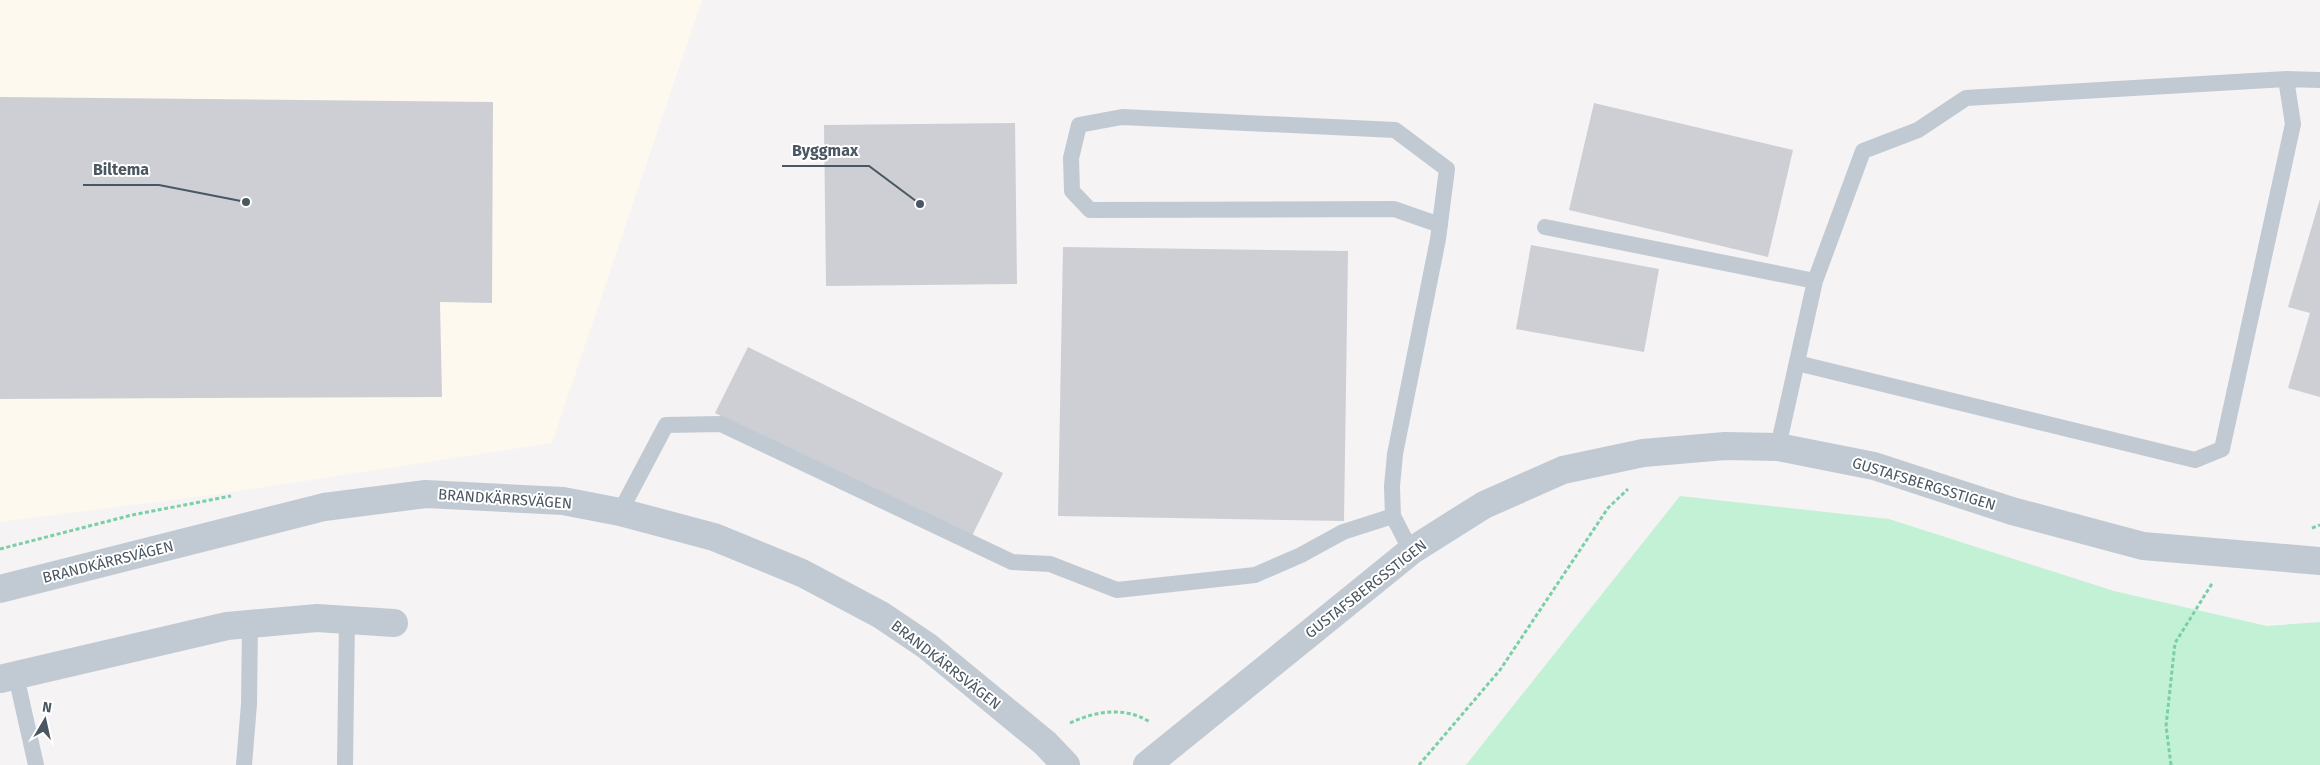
<svg xmlns="http://www.w3.org/2000/svg" width="2320" height="765" viewBox="0 0 2320 765" font-family="'Fira Sans',sans-serif">
<style>
.commercial{fill:#fdf9ef}
.green{fill:#c3f1d5}
.building{fill:#cdcfd5}
.lines{fill:none;stroke-linecap:round;stroke-linejoin:round}
.path{stroke:#7ad0a6;stroke-width:3;stroke-dasharray:4 2.5;stroke-linecap:butt}
.service{stroke:#c1cad2;stroke-width:16}
.minor{stroke:#c1cad2;stroke-width:28}
.tertiary{stroke:#c1cad2;stroke-width:28}
.labels{text-anchor:middle;dominant-baseline:central;stroke-width:4;stroke-linejoin:round;paint-order:stroke}
.street-label{font-size:15px;fill:#4a5661;stroke:#fff}
.leader{fill:none;stroke:#4a5661;stroke-width:2}
.callout-dot{fill:#4a5661;stroke:#fff;stroke-width:2}
.callout-label{font-size:16px;text-anchor:middle;font-weight:bold;fill:#4a5661;stroke:#fff;stroke-width:4;stroke-linejoin:round;paint-order:stroke}
</style>
<rect width="100%" height="100%" fill="#f5f3f3"/>
<path class="commercial" d="M0,0h702l-150,443 -333,51 -219,28z"/>
<path class="green" d="M1680,496l209,23 225,72 153,35 53,-4v143h-854z"/>
<path class="building" d="M0,97l493,5 -1,201 -52,-1 2,95 -442,2z
M1594,103l199,47 -25,107 -199,-47z
M1015,123l2,161 -191,2 -2,-161z
M2320,199v198l-32,-9 22,-75 -22,-6z
M1531,245l128,24 -15,83 -128,-23z
M1063,247l285,4 -4,270 -286,-5z
M748,347l255,126 -33,67 -255,-127z"/>
<g class="lines">
<path class="path" d="M2312,528l8,-3
M0,549l132,-34 99,-19
M1070,723c26,-12 54,-17 80,-1
M1419,765l81,-95 108,-162 20,-19
M2171,765l-5,-39 9,-83 38,-61"/>
<path class="service" d="M1545,227l270,54
M1797,363l398,97 27,-11 71,-325 -7,-45
M1778,447l37,-166 48,-130 55,-21 48,-32 320,-19 34,1
M620,512l46,-87 55,-1 291,138 38,2 67,26 138,-15 46,-20 42,-23 50,-16
M1411,551l-18,-35 -1,-30 3,-32 43,-215 9,-70 -52,-39 -273,-13 -43,8 -8,33 1,33 18,19 304,-1 46,16
M16,676l20,89
M244,765l5,-61 1,-80
M345,765l2,-145"/>
<path class="minor" d="M0,679l227,-53 90,-8 77,5
M1147,765l264,-214 73,-46 79,-35 80,-17 82,-7 53,1 96,19 138,45 131,35 177,15"/>
<path class="tertiary" d="M0,589l324,-82 102,-13 137,7 57,11 94,25 88,36 79,42 46,31 118,97 21,22"/>
</g>
<g class="labels">
<g class="street-label">
<text transform="translate(1924 484) rotate(17)">GUSTAFSBERGSSTIGEN</text>
<text transform="translate(505 499) rotate(4)">BRANDKÄRRSVÄGEN</text>
<text transform="translate(108 562) rotate(-14)">BRANDKÄRRSVÄGEN</text>
<text transform="translate(1366 589) rotate(-38)">GUSTAFSBERGSSTIGEN</text>
<text transform="translate(946 665) rotate(38)">BRANDKÄRRSVÄGEN</text>
</g>
</g>
<path class="leader" d="M920 204L869 166H782M246 202L159 185H83"/>
<g class="callout-dot">
<circle cx="920" cy="204" r="5"/>
<circle cx="246" cy="202" r="5"/>
</g>
<g class="callout-label">
<text x="825" y="156">Byggmax</text>
<text x="121" y="175">Biltema</text>
</g>
<g transform="translate(45 720) rotate(9)" stroke="#ffffff" stroke-width="4" paint-order="stroke">
<path d="M0-4L9 19L0 12L-9 19Z" fill="#4a5661"/>
<text y="-8" font-size="14" font-weight="bold" text-anchor="middle" fill="#4a5661">N</text>
</g>
</svg>
